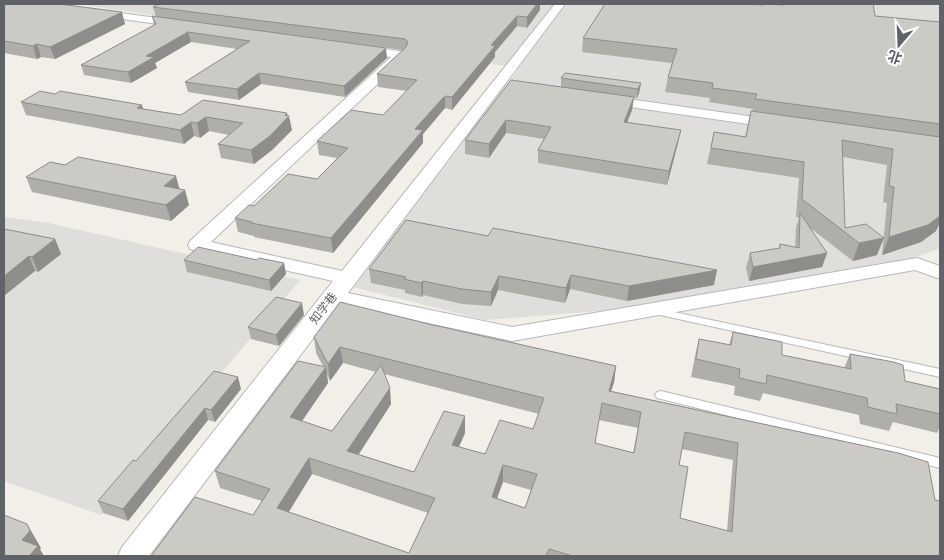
<svg xmlns="http://www.w3.org/2000/svg" width="944" height="560" viewBox="0 0 944 560" font-family="'Noto Sans','Noto Sans SC',sans-serif">
<style>
.industrial{fill:#e0deda}
.lines{fill:none;stroke-linecap:round;stroke-linejoin:round}
.service-casing{stroke:#b5b8bc;stroke-width:2}
.minor-casing{stroke:#b5b8bc;stroke-width:2}
.service{fill:#fff;fill-rule:evenodd}
.minor{fill:#fff;fill-rule:evenodd}
.wall{fill:#afaea9;fill-rule:evenodd}
.shaded-wall{fill:#8f8d8a}
.building{fill:#cccac5;stroke:#8f8d8a;fill-rule:evenodd}
.labels{text-anchor:middle;dominant-baseline:central;stroke-width:4;stroke-linejoin:round;paint-order:stroke}
.street-label{font-size:12px;fill:#5f6368;stroke:#fff}
</style>
<rect width="100%" height="100%" fill="#f1efe8"/>
<path class="industrial" d="M77,4h863v244l-45,17 -244,42 -166,13 -132,-33 166,-219z
M4,217l45,6 251,57 -199,235 -97,-34z"/>
<g class="lines">
<g class="service-casing">
<path id="service" d="M655,308l285,61v8l-289,-64 -1,-2z
M661,391l279,67v10l-283,-70 -2,-3 2,-3z"/>
</g>
<g class="minor-casing">
<path id="minor" d="M555,4h10l-217,289 164,34 405,-69 23,8v13l-25,-9 -403,71 -173,-37 -190,252h-31l4,-9 211,-266 -143,-32 -2,-4 2,-4 201,-184 -36,-5 -2,-3 2,-3 4,-1 46,7 2,3 -2,3 -194,184 131,29z
M97,10l83,11 6,3 -6,3 -87,-12 -2,-2 2,-2z
M607,96l170,24 5,1 2,3 -2,3 -5,1 -175,-25 -2,-3 2,-3z"/>
</g>
<use href="#service" class="service"/>
<use href="#minor" class="minor"/>
</g>
<path class="wall" d="M4,4l121,20 -70,35 -14,-2 -4,2 -33,-6z
M783,4h90l2,12 65,6v200l-4,9 -15,11 -39,13 5,-52 -4,-1 4,-37 -44,-8 2,71 32,27 -24,6 -44,-34 18,26 -5,14 -73,14 -3,-13 4,-15 29,-5 1,-4 15,3 1,-20 3,-9 -3,-1 3,-39 -92,-14 7,-32 31,5 6,-26h1l1,-2 -44,-7 1,-4 -45,-6 3,-15 4,-14 -90,-11 1,-14 179,-33z
M153,7l387,3 -13,18 -10,-2 -22,26v5l-43,53 -7,-2 -22,26v9l-90,110 -79,-16v-1l-16,-4 -3,-14 19,-12 63,-27 20,-21 -18,-3 -2,-14 66,-26 24,-24 -29,-4 -1,-13 26,-24 -125,-17 109,25 -42,39 -84,-13 -22,16 -51,-8 -3,-10 52,-33 -46,-7 -36,21 2,5 -26,15 -47,-8 -3,-10 73,-40 -2,-9 4,1z
M561,78l80,5 -2,10 -2,5h-3l-2,12 -5,12 51,21 -11,42 -129,-22v-13l6,-11 -38,-6 -17,25 -24,-4v-14l96,-53z
M21,102l123,7 37,6 106,-2 5,17 -20,20 -18,14 -33,-6 -3,-14 11,-9 -20,-4 -9,7 -6,-2 -10,8 -158,-29z
M26,177l153,12 10,16 -18,16 -139,-29z
M406,220l308,65 -87,16 -57,-12 -5,14 -67,-13 -7,16 -29,-2 -39,-9 -1,2 -17,-4v-3l-34,-7 -2,-14z
M4,229l51,10 6,15 -23,18 -3,-1z
M184,260h73l27,3 2,11 -15,17 -84,-19z
M304,315l-25,31 -28,-7 -3,-12z
M429,324l187,42 -2,16 -3,9 287,62 42,103h-789l102,-41 9,-14 -42,-13 -5,-17 108,-105 -7,-13 -2,-16zM343,363l33,9 -44,59 -30,-10 26,-38 -1,-9 3,7zM384,374l155,40 -6,15 -48,25 -26,-7 6,-14 -51,39 -56,-18 33,-50zM599,420l39,8 -5,25 -38,-10zM682,449l51,11 -6,71 -47,-13 -1,-53zM312,474l116,39 -19,40 -120,-41zM503,482l28,8 -6,18 -28,-10z
M733,332l49,23 62,13 6,-14 55,27 35,8v38l-3,6 -44,-11 -4,9 -29,-7 -1,-9 -96,-22 -3,8 -26,-6 1,-9 -44,-9 4,-21 4,-17 30,6z
M214,371l27,18 -26,33 -7,-2 -80,101 -25,-8 -5,-12 38,-40z"/>
<path class="shaded-wall" d="M537,4h3v6l-13,18v-11z
M122,12l3,12 -70,35 -5,-12z
M517,16v10l-22,26v5l-43,53v-13l39,-52z
M188,32l3,10 -36,21 2,5 -26,15 -3,-11 18,-16z
M37,44l4,13 -4,2 -4,-13z
M386,48l1,10 -42,39 -1,-11z
M259,73l2,11 -22,16 -2,-11z
M641,83l-2,10 -2,5 1,-9z
M445,96v12l-22,26v9l-90,110 -2,-15 84,-109z
M634,97l-2,13 -10,25 2,-13z
M142,105l4,13 -9,-10z
M287,113l1,5 1,-2 3,14 -20,20 -18,14 -3,-14z
M206,117l3,14 -9,7 -3,-15z
M506,120v13l-17,25v-14z
M191,122l3,14 -10,8 -4,-14z
M681,130l-3,13 -11,42 2,-14z
M176,176l4,15 -16,-5z
M185,190l4,15 -18,16 -5,-16z
M940,216v6l-4,9 -15,11 -39,13 7,-18z
M884,238l-7,17 -24,6 6,-18z
M55,239l6,15 -23,18 -6,-15z
M827,253l-5,14 -73,14 4,-14z
M29,256l6,15 -31,25v-20z
M284,263l2,11 -15,17 -2,-11z
M717,270l-3,15 -87,16 2,-15z
M571,275l-1,14 -5,14 1,-15z
M499,276l-1,14 -7,16v-14z
M423,281v14l-1,2 -1,-14z
M302,303l2,12 -25,31 -3,-11z
M340,347l3,16 -13,18 -2,-17z
M616,366l-2,16 -7,22 2,-13z
M326,367l2,16 -35,51 -3,-17z
M238,377l3,12 -26,33 -4,-12z
M390,388l1,16 -41,64 -3,-17z
M205,408l3,12 -80,101 -5,-12z
M465,416v17l-13,29v-17z
M309,458l3,16 -31,50 -4,-16z
M503,465v17l-12,32 1,-17z
M27,524l10,17 4,7 -1,1 4,7h-15l-7,-16z"/>
<path class="building" d="M4,4h55l63,8 -72,35 -13,-3 -4,2 -29,-5z
M159,4h378l-10,13 -10,-1 -26,29 4,1 -43,51 -7,-1 -5,5 -25,28 8,1 -92,108 -80,-15 1,-1 -17,-4 14,-13 5,1 34,-32 29,5 31,-31 -31,-7 34,-31 32,5 34,-35 -40,-6 29,-27 2,-5 -3,-3 -252,-32z
M605,4h145l12,1 3,-1 19,1v-1h89l2,12 65,6v102l-185,-25 2,-5 -45,-6 1,-5 -45,-6 9,-28 -94,-11z
M152,16l234,32 -42,38 -85,-13 -22,16 -52,-7 65,-41 -62,-9 -42,24 8,1 -26,15 -47,-7 75,-41z
M565,73l76,10 -3,6 -77,-11z
M511,80l123,17 -10,25 57,8 -12,41 -131,-21 13,-23 -45,-7 -17,24 -24,-4z
M40,91l15,3 5,-3 82,14 -5,3 44,7 22,-15 84,13 -2,2 4,1 -19,20 -19,14 -33,-6 25,-21 -37,-6 -9,6 -6,-1 -11,8 -159,-28z
M751,111l189,26v79l-12,9 -39,12 5,-50 -5,-1 4,-37 -51,-9 3,88 21,-4 18,14 -25,5 -57,-44 2,-37 -93,-14 3,-16 32,5z
M78,157l98,19 -12,10 21,4 -19,15 -140,-28 24,-15 15,3z
M800,213l27,40 -74,14 -3,-14 30,-5v-4l19,4z
M406,220l82,16 5,-8 224,42 -88,16 -58,-11 -5,13 -67,-12 -8,16 -29,-3 -39,-8 -2,2 -17,-4 2,-2 -37,-8z
M4,229l51,10 -23,18 -3,-1 -25,20z
M198,247l59,13 2,-2 25,5 -15,17 -85,-20z
M276,297l26,6 -26,32 -28,-8z
M340,302l89,22 187,42 -7,25 289,62 30,9 7,38 5,1v55h-367l-24,-7 -3,7h-395l44,-59 58,18 17,-26 -55,-18 83,-110 28,6 -36,50 42,14 49,-66 9,23 -43,63 67,21 30,-61 21,5 -13,29 33,9 15,-34 33,9 11,-31 -204,-51 -12,17 -14,-27zM602,403l39,9 -7,41 -39,-10zM685,432l53,11 -6,89 -52,-14 8,-51 -9,-2zM309,458l126,40 -26,55 -132,-45zM503,465l34,9 -12,34 -33,-11z
M733,332l49,10v13l69,14 -1,-15 44,8 9,3 2,16 35,8v25l-44,-10 1,10 -29,-7 -1,-9 -100,-23 -1,9 -27,-6 1,-9 -44,-10 3,-20 32,6z
M214,371l24,6 -27,33 -6,-2 -82,101 -25,-8 35,-41 3,1z
M4,515l23,9 3,7 -8,9 16,6 -9,10h-25z"/>
<g class="labels">
<g class="street-label">
<text transform="translate(323 308) rotate(-52)">知学巷</text>
</g>
</g>
<rect width="944" height="560" fill="none" stroke="#5f6368" stroke-width="10"/>
<g transform="translate(899 45) rotate(199)" stroke="#ffffff" stroke-width="4" paint-order="stroke">
<path d="M0-4L9 19L0 12L-9 19Z" fill="#5f6368"/>
<text y="-8" font-size="14" font-weight="bold" text-anchor="middle" fill="#5f6368">北</text>
</g>
</svg>
